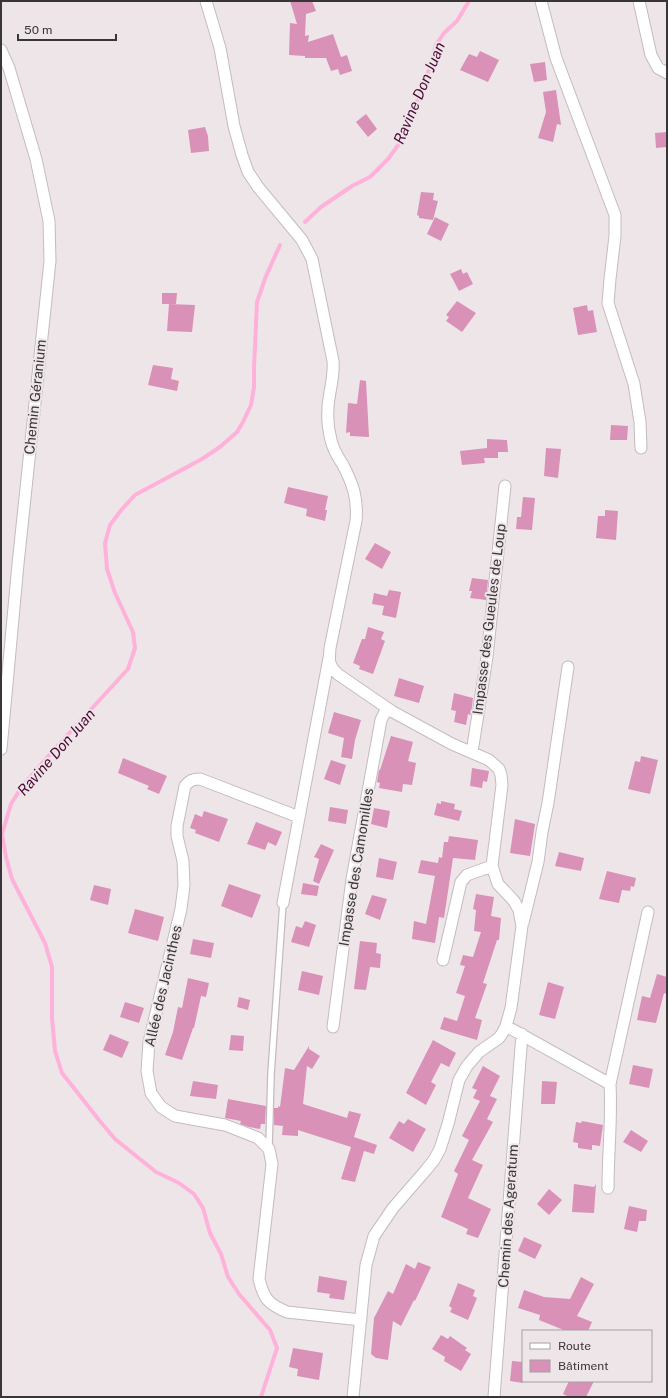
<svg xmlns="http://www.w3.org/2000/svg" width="668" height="1398" viewBox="0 0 668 1398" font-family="'Public Sans',sans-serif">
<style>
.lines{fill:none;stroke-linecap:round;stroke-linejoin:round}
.stream{stroke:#feb2d9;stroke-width:4}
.building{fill:#da91b7}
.lane-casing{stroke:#c4bbbf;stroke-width:8}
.street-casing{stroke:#c4bbbf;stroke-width:13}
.lane{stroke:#fff;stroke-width:5.5}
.street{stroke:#fff;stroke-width:11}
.labels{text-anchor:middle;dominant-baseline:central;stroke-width:4;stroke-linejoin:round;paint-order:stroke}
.street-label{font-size:14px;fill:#393637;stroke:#eee5e9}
.water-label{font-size:15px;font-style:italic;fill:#4a0a33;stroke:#eee5e9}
</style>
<rect width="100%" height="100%" fill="#eee5e9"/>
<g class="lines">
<path class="stream" d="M305,222l16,-15 31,-21 18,-9 18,-18 11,-15 22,-52 8,-22 7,-25 8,-12 13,-12 12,-20
M261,1397l16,-49 -7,-18 -31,-36 -11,-17 -7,-23 -11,-21 -7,-25 -9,-14 -15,-11 -23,-11 -41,-33 -16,-19 -37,-47 -7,-22 -3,-33v-51l-7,-24 -33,-64 -6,-22 -4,-23 9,-30 10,-16 30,-35 77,-84 7,-21 -2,-16 -18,-39 -8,-24 -2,-26 5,-18 12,-16 13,-14 67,-36 18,-12 17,-15 6,-10 8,-17 3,-18v-19l3,-66 9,-26 14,-31"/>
</g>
<path class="building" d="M290,1h22l4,10 -10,3 -1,22 4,-1 -1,7 25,-8 8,23 6,-2 5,16 -12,4 -2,-6 -7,2 -5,-13h-21v-2l-16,-1 1,-32 7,1z
M480,51l19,9 -11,22 -28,-12 9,-16 8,3z
M545,62l2,18 -13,2 -4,-18z
M556,90l5,35 -4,-1 -4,18 -15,-4 8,-26 -3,-20z
M366,114l11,15 -9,8 -12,-15z
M205,127l3,9 1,15 -18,2 -3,-23z
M667,132v15l-11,1 -1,-15z
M421,192l13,1 -1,7 5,1 -5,19 -14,-2v-2l-2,-1z
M435,217l14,7 -8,17 -14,-7z
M461,269l2,5 4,-2 6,12 -14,7 -9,-17z
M162,293h15l-1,11h-14z
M457,301l19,12 -14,19 -16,-11 3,-4 -3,-2z
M169,304l26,1 -3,27 -25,-1z
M587,305l1,6 5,-1 4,22 -19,3 -5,-27z
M153,365l20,3 -2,11 8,2 -2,10 -29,-6z
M360,380l6,1 3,56 -19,-1v-4l-4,1 2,-30 9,1z
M611,425l17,1 -1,14h-17z
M487,439l20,1 1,12h-10v6h-14l1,5 -23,2 -2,-14 27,-3z
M546,448l15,1 -3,29 -14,-2z
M288,487l40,9 -3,14h2l-2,11 -19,-5 1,-7 -23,-6z
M523,497l12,1 -3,32 -16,-1 1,-12h4z
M605,510l13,1 -2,29 -20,-2 2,-22h7z
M375,543l16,9 -9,17 -17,-10z
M472,578l16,2 -2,20 -16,-2 2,-7h-3z
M389,590l12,2 -5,26 -14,-3 2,-9 -12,-2 2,-11 13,3z
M368,627l16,5 -3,7 4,2 -12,33 -14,-5 1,-3 -7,-3 9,-24h3z
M399,678l25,8 -5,17 -25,-7z
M454,693l19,5 -2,17 -3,-1 -2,11 -12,-3 2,-11 -5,-1z
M334,712l27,8 -6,20 -3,19 -11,-2 3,-19 -16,-5z
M391,736l22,6 -5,19 8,2 -4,22 -9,-1 -1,8 -23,-4 1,-5 -3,-1 2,-12h1z
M641,756l17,4 -8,34 -22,-5 7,-28 5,1z
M123,758l44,18 -8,18 -12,-5 2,-3 -31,-13z
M331,760l15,5 -6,20 -16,-6z
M472,768l17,3 -2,11 -4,-1 -1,7 -12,-2z
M441,801l14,3 -1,5 8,2 -3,10 -25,-6 3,-12 4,1z
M330,807l18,3 -2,14 -18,-3z
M374,808l16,3 -3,17 -16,-4z
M204,811l24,8 -9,23 -24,-9 1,-3 -6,-2 5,-14 7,3z
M515,819l20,5 -5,32 -20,-3z
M256,822l26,10 -6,14 -8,-4 -3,8 -18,-6z
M449,836l29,4 -3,20 -22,-2 -9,60 -5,-1 -4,26 -23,-4 2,-18 12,3 9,-48 -17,-3 3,-13 17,3 1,-6 3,1 2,-16h4z
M321,844l13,6 -15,34 -6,-3 6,-22 -5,-2z
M559,852l25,6 -3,13 -26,-5z
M379,858l18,4 -4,18 -17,-3z
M607,871l29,7 -2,9 -3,-1 -1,5 -8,-1 -3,13 -20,-4z
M303,883l16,3 -2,10 -16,-2z
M229,884l32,11 -9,23 -31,-12z
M94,885l17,4 -3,16 -18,-5z
M476,894l18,3 -3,19 10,2 -2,22h-2l-14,43 4,1 -12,34 7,2 -5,20 -37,-11 4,-12 13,4 8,-25 -9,-3 9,-27 -5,-1 3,-10 10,2 8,-25 -7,-1 2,-21 -3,-1z
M372,895l15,4 -7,21 -15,-6z
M135,909l29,8 -6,24 -30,-8z
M305,921l11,4 -7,22 -18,-5 5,-16 6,2z
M193,939l21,4 -3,15 -21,-4z
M360,941l17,2 -1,10 5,1 -1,14 -10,-1 -4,23 -12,-1z
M302,971l21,5 -4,19 -21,-5z
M657,974l10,3v17l-3,-1 -8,30 -19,-3 5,-24 8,2z
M188,978l21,5 -3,14 -5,-1 -7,32h-1l-11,32 -17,-5 8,-23 5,-25 4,1z
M548,982l16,5 -9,32 -16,-4z
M239,997l11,3 -2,10 -11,-3z
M125,1002l19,6 -5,15 -19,-6z
M110,1034l19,8 -7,16 -19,-8z
M231,1035l13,1 -1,15 -14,-1z
M433,1040l23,13 -7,14 -8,-4 -10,19 5,3 -10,20 -20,-12z
M309,1046v3l11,7 -8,13 -5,-3 -4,38 44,14 2,-7 12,3 -7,23 23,8 -3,9 -10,-3 -9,31 -14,-3 10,-32 -53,-17v6l-16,-1 1,-9 -9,-1v-17h4v-2l2,1 5,-39 9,2z
M633,1065l20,4 -4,19 -20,-4z
M483,1066l17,10 -10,20 7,3 -10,20 6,3 -21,38 11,5 -15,33 23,11 -13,29 -12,-4 2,-5 -27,-12 17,-43 -4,-3 15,-31 -7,-4 18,-35 -7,-3 4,-8 -5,-2z
M193,1081l25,4 -2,14 -26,-3z
M542,1081l15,1 -2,22h-14z
M228,1099l38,7 -1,18h-4l-1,5 -11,-2 -9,-3 1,-3 -16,-3z
M408,1119l18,10 -13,23 -24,-14 10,-17 5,3z
M582,1121l21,4 -3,21 -8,-1v5l-14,-2v-5l-5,-1 3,-20 5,1z
M631,1130l17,11 -7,11 -18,-10z
M574,1184l20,3 2,-3 -2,29 -22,-1z
M549,1189l13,11 -13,15 -12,-11z
M629,1206l18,4 -1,11h-7l-2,11 -13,-3z
M524,1237l18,8 -7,14 -17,-8z
M418,1262l13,5 -16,34 -1,-1 -13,26 -8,-5 -5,39 -12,-2 -5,-4 3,-36 14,-27 5,3 13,-30 9,5z
M319,1276l28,5 -3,19 -15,-2 1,-4 -13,-2z
M581,1277l13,7 -17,32 15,6 -4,9h-22l-27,-11 1,-5 -22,-7 6,-18 20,7 26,2z
M458,1283l17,7 -2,6 4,2 -9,22 -18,-8 2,-4 -3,-2z
M441,1335l7,4 2,-3 17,12 -2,2 6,4 -10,17 -17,-10 1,-4 -13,-8z
M293,1348l30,5 -4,27 -22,-4 1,-7 -9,-2z
M512,1361l11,1v21l-13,-2z
M569,1381h25l-8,16h-17l-6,-3z"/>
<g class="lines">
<g class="lane-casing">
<path id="lane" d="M269,1147l2,-73 12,-171"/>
</g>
<g class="street-casing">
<path id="street" d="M206,1l14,47 14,78 8,29 6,17 10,15 44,53 10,19 21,102c1,11 -1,20 -3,31 -3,15 -3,33 1,48 2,10 7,17 12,25 10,19 15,34 13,56l-26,127c-1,13 -2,18 9,27l54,37 59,32 37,16 10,9 2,6 1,10 -10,81 6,18 16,17 5,9 3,16 -11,82 -5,18 -3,6 -4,6 -20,14 -12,14 -8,14 -11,44 -8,25 -6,11 -8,10 -33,38 -19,28 -8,29 -13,132
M541,1l15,57 59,157v21l-5,43 -2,24 26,81 6,38 1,26
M639,1l12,54 7,13 9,5
M1,50l8,18 27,91 13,62 1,40 -32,303 -17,185
M472,752l15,-95 18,-171
M299,817l-99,-38c-7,0 -10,1 -15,7l-8,40v10l6,25 1,24 -3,24 -32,133 -2,29 4,22 10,14 14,9 50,9 33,13 11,11 3,15 -13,115c5,20 9,25 28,33l74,8
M283,903l46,-245
M523,923l15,-61 4,-30 6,-29 20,-136
M443,960l18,-78 6,-7 25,-9
M506,1026l104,58c2,34 -2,69 -2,104
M333,1027l19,-148 29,-159 6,-12
M610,1084l38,-172
M494,1397l28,-363"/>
</g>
<use href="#lane" class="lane"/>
<use href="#street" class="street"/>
</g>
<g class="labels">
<g class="street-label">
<text transform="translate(35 397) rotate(-84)">Chemin Géranium</text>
<text transform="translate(489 619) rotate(-83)">Impasse des Gueules de Loup</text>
<text transform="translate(356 867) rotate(-81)">Impasse des Camomilles</text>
<text transform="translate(163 986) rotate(-77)">Allée des Jacinthes</text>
<text transform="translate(508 1216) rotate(-86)">Chemin des Ageratum</text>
</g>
<g class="water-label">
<text transform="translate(419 93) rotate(-67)">Ravine Don Juan</text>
<text transform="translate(56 752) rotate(-49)">Ravine Don Juan</text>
</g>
</g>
<rect width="668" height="1398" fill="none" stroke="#393637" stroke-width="4"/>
<rect x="522" y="1330" width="130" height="52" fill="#eee5e9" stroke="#a69fa2"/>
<rect x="530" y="1343" width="20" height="6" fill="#ffffff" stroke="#a69fa2"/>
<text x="558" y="1350" font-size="12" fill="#393637">Route</text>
<rect x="530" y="1360" width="20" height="12" fill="#da91b7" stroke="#a69fa2"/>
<text x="558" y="1370" font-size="12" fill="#393637">Bâtiment</text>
<path d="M18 34v6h98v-6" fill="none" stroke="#393637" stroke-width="2"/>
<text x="24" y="34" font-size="12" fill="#393637" stroke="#eee5e9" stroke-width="3" paint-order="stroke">50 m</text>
</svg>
